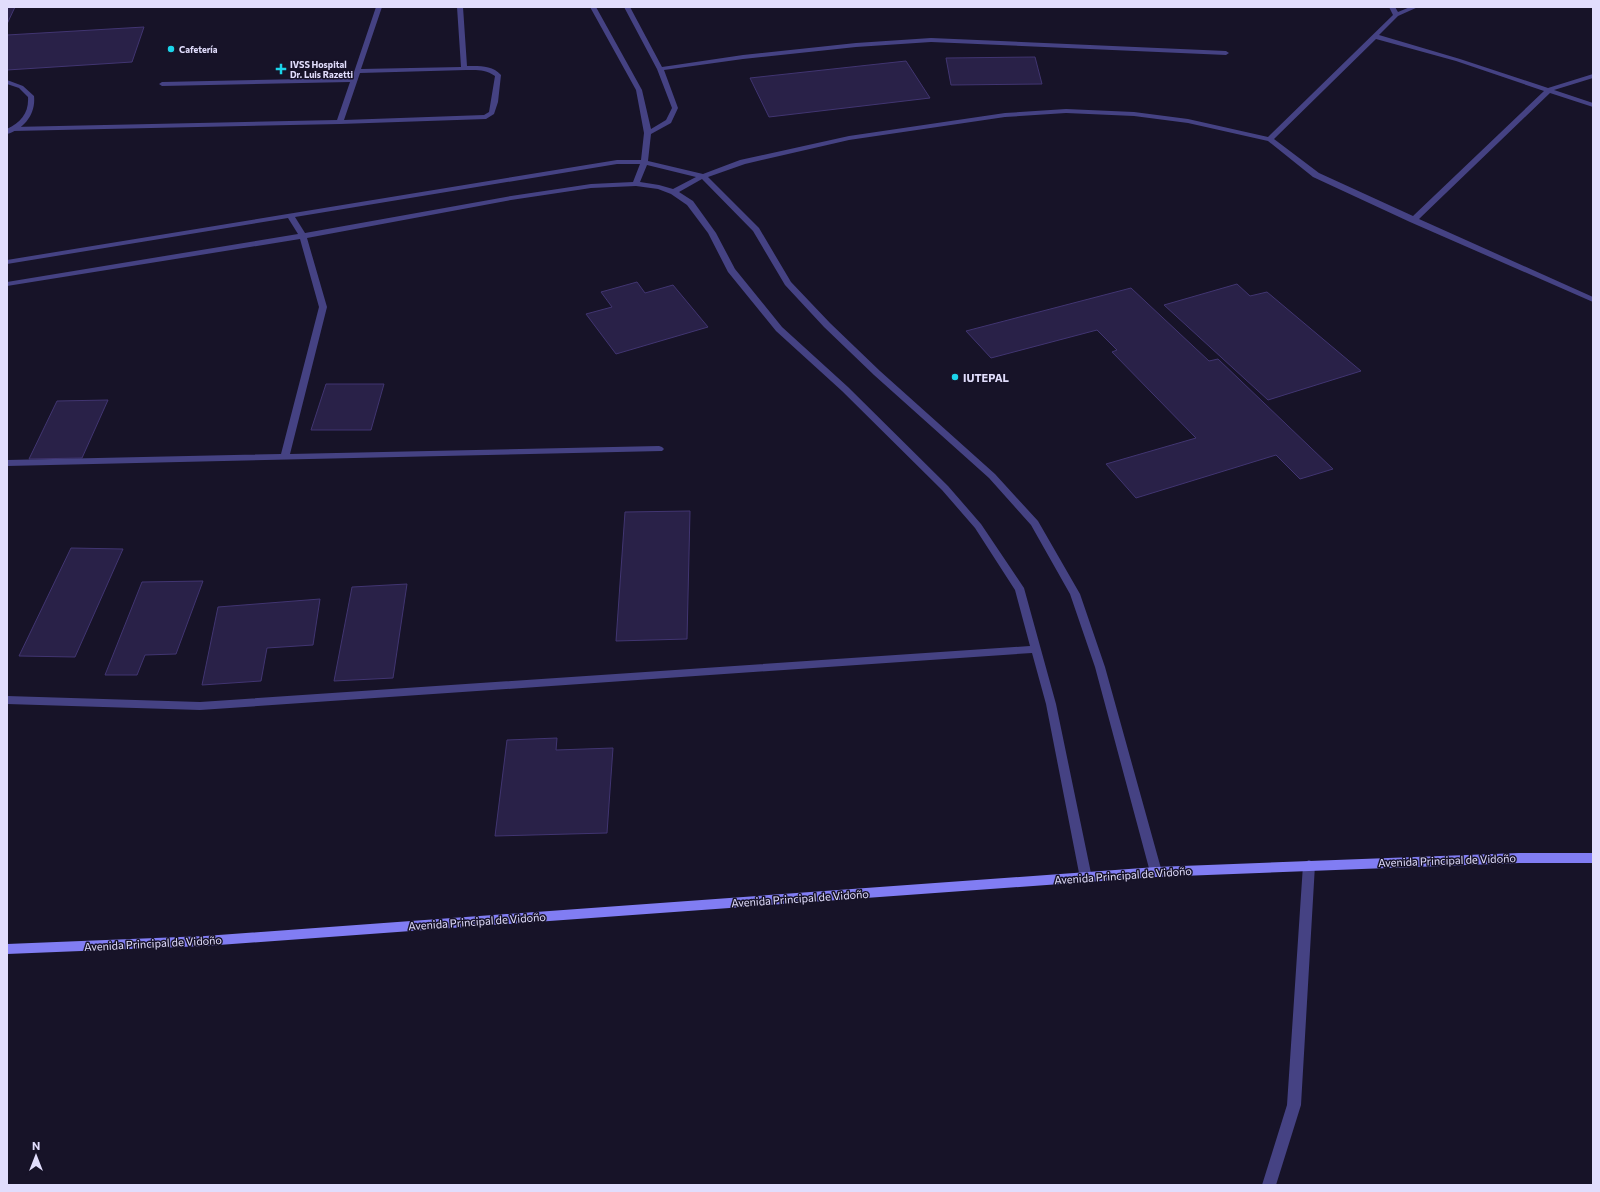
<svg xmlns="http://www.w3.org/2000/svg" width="1600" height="1192" viewBox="0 0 1600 1192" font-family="Commissioner,sans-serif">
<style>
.building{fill:#292148;stroke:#413571}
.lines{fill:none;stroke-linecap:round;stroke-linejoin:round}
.lane{fill:#454283;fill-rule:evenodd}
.street{fill:#454283;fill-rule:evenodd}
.secondary{fill:#817df3;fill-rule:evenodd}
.poi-dot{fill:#1bd4ea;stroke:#171328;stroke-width:1.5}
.labels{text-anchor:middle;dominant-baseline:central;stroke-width:3;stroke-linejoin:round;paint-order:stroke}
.far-poi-label{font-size:9px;font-weight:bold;fill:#e1ddfc;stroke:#171328;text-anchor:start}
.poi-label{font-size:11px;font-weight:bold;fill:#e1ddfc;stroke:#171328;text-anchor:start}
.street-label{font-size:11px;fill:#e1ddfc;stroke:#171328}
</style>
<rect width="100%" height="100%" fill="#171328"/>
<path class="building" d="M7,7h8l-8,17z
M144,27l-12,35 -125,8v-35z
M1035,57l7,27 -91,1 -5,-27z
M906,61l24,37 -161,19 -19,-39z
M637,282l8,11 28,-8 35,42 -92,27 -30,-40 26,-7 -11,-15z
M1237,284l13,12 17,-4 94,79 -93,29 -104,-95z
M1131,288l78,73 9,-2 115,110 -33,10 -24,-24 -140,43 -30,-34 90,-26 -84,-86 5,-2 -20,-20 -106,28 -25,-27z
M326,384h58l-13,46h-60z
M108,400l-26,58 -53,1 28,-58z
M690,511l-3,128 -71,2 9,-129z
M71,548l52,1 -48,108 -56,-1z
M203,581l-27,73 -31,1 -8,20h-32l37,-93z
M407,584l-14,94 -59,3 18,-94z
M320,599l-7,46 -46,3 -6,33 -59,4 16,-78z
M557,738l-1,12 57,-2 -6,85 -112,3 12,-96z"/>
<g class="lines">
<path class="lane" d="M376,7h6l-21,62 100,-2 -4,-60h6l4,59c13,0 25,-1 34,9l-3,27 -4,12 -8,5 -146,5 -328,7 -4,-2 4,-2 325,-7 13,-38 -188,4 -3,-2 3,-2 190,-4zM466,70c11,0 19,-1 29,6l-6,36 -5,3 -140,5 16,-47z"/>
<path class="street" d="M590,7h6l46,83 9,39 15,-9 6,-12 -15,-39 -33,-62h6l32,60 81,-12 113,-12 75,-5 295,13 3,2 -3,2 -295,-13 -75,5 -113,12 -79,11 14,38 -7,15 -20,11 -3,27 55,13 37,-14 109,-24 156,-23 61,-4 68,3 54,7 80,18 125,-122 -4,-8h6l3,5 12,-5h8l-20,9 -19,19 81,24 88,29 45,-14v4l-39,12 39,13v4l-43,-14 -131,126 174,78v5l-183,-80 -97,-45 -45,-36 -80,-18 -54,-7 -68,-3 -61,4 -156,23 -104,24 -37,13 51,51 32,54 39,41 50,48 115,103 43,47 42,73 25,73 57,205 -2,3 -4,2 -4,-2 -2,-3 -55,-205 -25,-73 -39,-69 -42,-47 -115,-103 -50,-48 -39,-42 -32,-54 -51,-52 -23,13 14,9 23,32 19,36 47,58 66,60 100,99 33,38 43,64 32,116 36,174 -2,3 -4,2 -4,-2 -2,-3 -34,-174 -14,-51 -832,57 -193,-6v-8l193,6 830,-56 -15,-56 -40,-62 -33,-38 -100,-99 -66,-60 -48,-59 -20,-39 -21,-28 -16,-11 -13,-5 -22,-3 -45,2 -80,12 -204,38 20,69 -37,147 369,-8 3,1 2,2 -2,2 -655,15v-6l274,-6 38,-147 -19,-68 -293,47v-4l291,-48 -10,-16 -281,46v-4l610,-100h24l3,-27 -8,-43zM1376,39l80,22 88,30 -131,125 -94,-43 -45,-34zM617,164h23l-7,18 -42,2 -80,12 -206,37 -10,-16zM647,165l49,12 -23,12 -14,-4 -19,-3z
M7,80l16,6 11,10c2,18 -10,33 -27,38v-5c14,-7 22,-16 21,-32l-9,-9 -12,-4z
M1309,860l4,2 2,3 -14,240 -25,80h-14l25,-80 16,-240 2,-3z"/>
<path class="secondary" d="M1519,853h74v10h-74l-363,14 -951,69 -198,8v-10l198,-8 951,-69z"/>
</g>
<g class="poi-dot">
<circle cx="171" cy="49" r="4"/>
<path d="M279 63h4v4h4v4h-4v4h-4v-4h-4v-4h4z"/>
<circle cx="955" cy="377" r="4"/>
</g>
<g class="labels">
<g class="far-poi-label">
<text x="179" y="49">Cafetería</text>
<text x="290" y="64">IVSS Hospital<tspan x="290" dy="10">Dr. Luis Razetti</tspan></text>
</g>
<g class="poi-label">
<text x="963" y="377">IUTEPAL</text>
</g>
<g class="street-label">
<text transform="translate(1447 860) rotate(-2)">Avenida Principal de Vidoño</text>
<text transform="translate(1123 875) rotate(-4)">Avenida Principal de Vidoño</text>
<text transform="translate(800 898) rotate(-4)">Avenida Principal de Vidoño</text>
<text transform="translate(477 921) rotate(-4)">Avenida Principal de Vidoño</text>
<text transform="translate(153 943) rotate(-3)">Avenida Principal de Vidoño</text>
</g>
</g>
<rect width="1600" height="1192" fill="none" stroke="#e1ddfc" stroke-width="16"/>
<g transform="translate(36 1156)" stroke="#171328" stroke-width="3" paint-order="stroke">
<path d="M0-3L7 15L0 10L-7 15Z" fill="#e1ddfc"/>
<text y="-6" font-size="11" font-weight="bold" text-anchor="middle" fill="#e1ddfc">N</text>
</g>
</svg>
